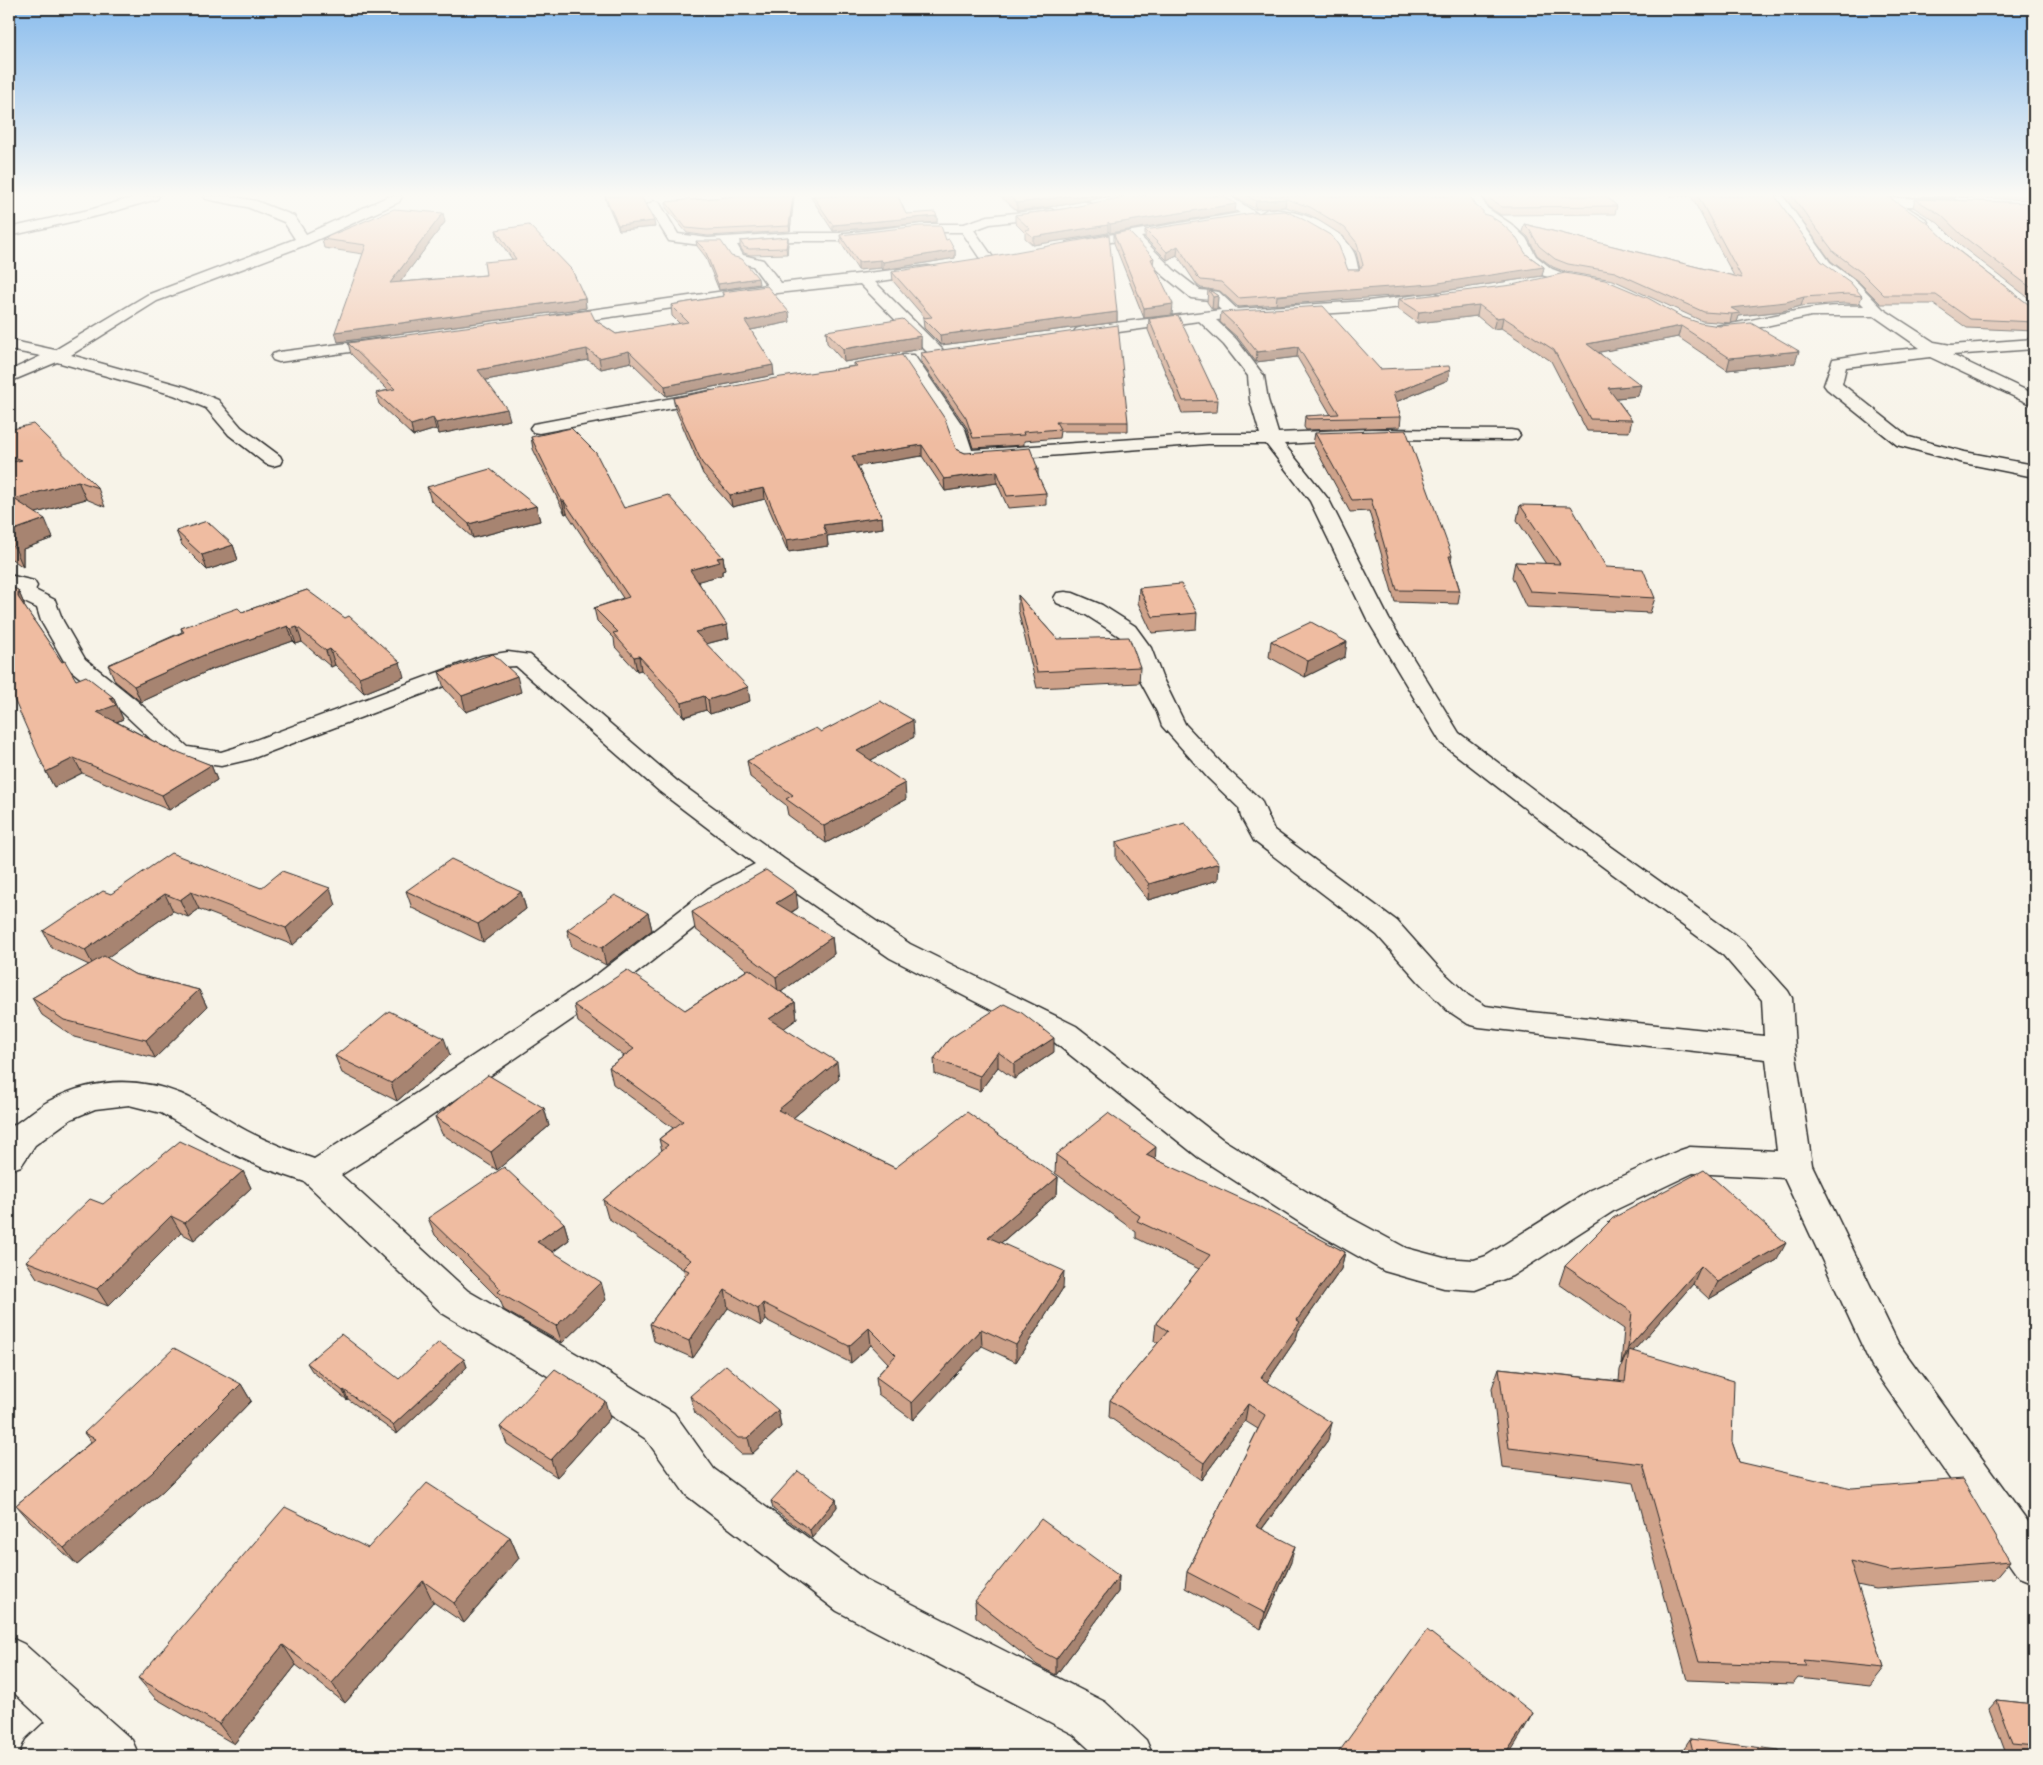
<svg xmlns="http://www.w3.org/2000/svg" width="2043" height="1765" viewBox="0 0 2043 1765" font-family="'Balsamiq Sans',sans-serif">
  <rect width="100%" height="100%" fill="#f7f3e8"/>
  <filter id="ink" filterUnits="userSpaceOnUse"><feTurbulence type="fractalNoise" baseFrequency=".02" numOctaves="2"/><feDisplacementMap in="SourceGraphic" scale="10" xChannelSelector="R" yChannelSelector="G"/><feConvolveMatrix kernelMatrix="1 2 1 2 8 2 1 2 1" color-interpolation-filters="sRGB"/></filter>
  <g filter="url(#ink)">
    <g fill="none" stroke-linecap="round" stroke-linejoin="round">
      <g stroke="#2b2b2b" stroke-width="3">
        <g id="street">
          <path d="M138 196H159L157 199 101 215 9 236V228L93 209Z"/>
          <path d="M204 196H230L256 201 294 216 306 234 389 196H402L399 202 308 244 157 301 71 355 186 387 218 400 241 427 280 456 282 460 280 464 273 466 266 464 229 435 206 408 174 395 57 362 9 382V371L41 356 9 350V340L55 350 147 295 295 239 284 222 247 207 206 199Z"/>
          <path d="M1080 196H1098L1103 198 1146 196 1139 200 1102 206 1082 199Z"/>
          <path d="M1214 196H1230L1259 215C1251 224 1159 234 1141 237L1174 270 1200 290 1219 292 1237 309 1368 301 1435 293 1440 295 1443 298 1440 301 1435 303 1368 311 1216 320 1236 339 1264 376 1268 400 1278 433 1371 429 1511 430 1517 431 1520 435 1517 439 1511 440 1371 439 1284 444 1329 500 1389 619 1459 733 1567 815 1743 941 1788 991 1792 998 1795 1049 1812 1165 1898 1343 2034 1530V1584L2019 1578 1872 1367 1784 1178 1693 1173 1615 1210 1512 1276 1475 1290 1444 1288 1384 1271 1310 1229 1198 1157 1054 1042 890 958 773 877 729 900 619 987 401 1137 341 1175 468 1291 599 1367 674 1413 714 1469 867 1581 1105 1702 1146 1740 1153 1756H1097L1073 1734 837 1611 686 1495 646 1439 573 1391 442 1313 305 1182 261 1167 225 1150 161 1113 129 1105 95 1109 71 1119 35 1145 21 1166 9 1170V1131L11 1127C24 1119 36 1108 49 1101 91 1079 136 1076 181 1094 204 1104 225 1119 247 1131 268 1142 291 1151 314 1159L377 1119 599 973 709 888 755 864 659 791 516 666 494 667 251 759 221 766 172 759 120 710 68 668 41 621 37 608 16 598 13 593 14 589 9 588V575L34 581 37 586 35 590 55 600 63 621 85 659 136 700 188 747 221 752 234 748 482 656 508 652 530 655 677 781 784 859 910 944 1076 1026 1222 1139 1334 1209 1406 1248 1444 1258 1474 1260 1486 1256 1591 1190 1678 1151 1690 1147 1777 1151 1766 1059 1479 1027 1468 1024 1447 1010 1419 982 1377 935 1254 841 1241 817 1239 808 1208 778 1162 726 1157 712 1138 677 1129 649 1119 636 1086 615 1057 603 1054 598 1057 593 1065 592 1073 593 1102 605 1135 626 1151 648 1162 677 1185 724 1226 768 1261 800 1274 830 1397 921 1439 968 1469 996 1486 1006 1521 1011 1764 1036 1762 1000 1723 955 1549 827 1441 743 1367 619 1310 501 1266 444H1208L965 462 958 460 947 429 900 359 902 355H914L965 429 972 450 1208 434H1260L1250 400 1248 376 1224 345 1199 321 1082 337 1076 335 1074 332 1076 329 1082 327 1221 310 1210 300 1191 298 1164 276 1128 239 1072 249 1067 248 1065 245 1067 242 1072 241 1240 213Z"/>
          <path d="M1468 196H1480L1487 208 1511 224 1526 238 1536 256 1552 269 1568 275 1570 278 1568 281 1563 282 1542 275 1525 261 1515 243 1501 230 1476 213Z"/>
          <path d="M1770 196H1783L1830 262 1858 283 1883 309 1934 342 1951 345 2034 339V349L1952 355 2034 394V406L1930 357 1846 367 1842 384 1909 437 1965 452 2034 465V477L1964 463 1897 445 1827 389 1824 385 1833 359 1885 351 1920 348 1874 316H1811L1739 332 1718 335 1712 333 1710 330 1712 327C1724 324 1735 324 1746 321 1789 312 1820 304 1864 306L1848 289 1820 268Z"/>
          <path d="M1894 198 1953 199 1960 203 1953 207 1905 206 1926 219 1928 222 1926 225 1921 226 1890 209 1887 202Z"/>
          <path d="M654 201 659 202 678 234 708 238 793 233H846L920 224H964L988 216 1051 209 1058 213 1051 217 990 224 974 230 995 260 993 263H983L962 232H920L846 241H793L737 245 743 255 763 260 781 283 928 266 933 267 935 270 933 273 875 282 942 349 944 352 942 355H930L860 284 777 293 555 325 549 323 547 320 549 317 555 315 767 285 753 266 733 261 723 245 708 246 669 241 647 205Z"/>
          <path d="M1268 209C1298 210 1338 223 1353 251 1357 258 1357 267 1360 274L1358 277H1348L1339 252 1327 239 1295 221 1263 216 1261 213Z"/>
          <path d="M386 338 392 340 394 343 392 346 279 362 273 360 271 357 273 354 279 352Z"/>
          <path d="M710 391 716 392 719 396 716 400 539 433 533 432 530 428 533 424 539 423Z"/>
          <path d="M9 1637 24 1644 132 1740 139 1756H82L79 1753 75 1756H19L26 1740 45 1722 9 1688Z"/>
        </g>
      </g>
      <use href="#street" fill="#f7f3e8" fill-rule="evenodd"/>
    </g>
    <g fill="#cea28a" stroke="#2b2b2b">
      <path d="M605 196 655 227 619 230 606 201Z"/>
      <path d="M736 196H794L790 231 708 236 687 233 666 208V202Z"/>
      <path d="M810 196H898L906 214 937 216V222L833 231Z"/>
      <path d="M1000 196H1110L1063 205 1017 211Z"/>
      <path d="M1233 196H1470L1476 206 1483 214 1526 254 1544 267 1542 276 1431 293 1238 307 1220 291 1201 288 1197 285 1177 255 1167 260 1145 238V230L1348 270H1359L1360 269 1356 252 1343 236 1310 215 1285 207 1255 209Z"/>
      <path d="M1482 196H1606L1617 206 1615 214 1501 215 1488 207Z"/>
      <path d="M1670 196H1775L1821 261 1862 296 1859 304 1845 303 1801 306 1783 311 1739 316 1737 322 1730 323 1702 321 1613 280 1566 272 1553 267 1537 255 1528 237 1522 232 1524 224 1734 276 1691 196Z"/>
      <path d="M1784 196H1896L1890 198 2032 307H2034V331L1967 328 1933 304H1881L1859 282 1831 261Z"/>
      <path d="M1922 196H2034V200Z"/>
      <path d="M1915 199 2034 203V302L1961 246 1938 223 1913 207Z"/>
      <path d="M1063 209 1235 212 1110 233 1108 231V233L1033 245 1025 238V233L1015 223V215Z"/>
      <path d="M445 222 400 282 486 275 512 259 498 239 496 230 585 298 586 308 338 342 363 254 324 248 322 239Z"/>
      <path d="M1114 234 1154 258 1153 264 1172 315 1144 318 1114 243Z"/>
      <path d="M840 235 946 240 955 250V258L883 270 881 268 858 270 841 243Z"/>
      <path d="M788 237V243L787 254 750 255 744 253 740 247V241Z"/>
      <path d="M696 241 759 284 719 290 705 256 697 246Z"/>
      <path d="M892 272 1117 312V322L941 345 924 328 923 318H925L893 281Z"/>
      <path d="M1208 289 1218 296 1217 309H1212L1207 302Z"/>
      <path d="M722 292 790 322 751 330 774 375 666 396 631 362 601 369 588 360 486 380 510 420 439 434 436 429 413 436 379 404 376 393 388 390 351 354 348 343 595 320 616 334 680 324 672 316 671 305 723 296Z"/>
      <path d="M1399 299 1682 317 1795 363 1727 370 1678 337 1599 352 1638 396 1616 398 1632 420 1629 432 1587 431 1551 361 1501 328 1493 329 1477 316 1417 323 1398 309Z"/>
      <path d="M1221 312 1380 369 1448 380 1396 402 1401 417 1400 427 1306 430 1304 427 1305 416 1331 415 1297 357 1256 362 1238 338 1220 322Z"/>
      <path d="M1149 319 1218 400 1217 412 1182 413 1148 330Z"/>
      <path d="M826 331 921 336V349L844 362 827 343Z"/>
      <path d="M921 353 1128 422V431H1060L1059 438 1024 441V445L973 448 967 428 921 362Z"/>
      <path d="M854 363 956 449 965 453 1038 469V477L1046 493V505L1008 508 997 483 945 491 922 456 857 466 882 517 883 528 827 536 828 546 788 552 765 499 732 507 703 474 675 408 673 398 854 366Z"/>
      <path d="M9 430 98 488 105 507 86 499 36 513 53 538 23 549V567L9 557Z"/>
      <path d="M1315 433 1452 556 1451 560 1460 591 1458 604 1395 602 1369 511 1350 512 1313 444Z"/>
      <path d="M531 437 624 508 723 557 725 570 722 571V575L698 581 729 638 706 644 750 701 710 714 706 710 684 717 641 670 637 671 615 647 614 638 597 621 594 608 623 598 567 513 565 514 533 449Z"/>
      <path d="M427 487 536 506 540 521 473 538 431 501Z"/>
      <path d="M1520 505 1606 567 1655 598 1650 613 1526 607 1512 577 1515 562 1546 564 1517 520Z"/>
      <path d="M176 531 233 545 238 560 207 570 182 545Z"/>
      <path d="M1139 588 1197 613 1196 629 1152 633 1138 603Z"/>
      <path d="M18 590 24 604V606L62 662 76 680 113 697 123 719 117 722 176 753 211 765 217 780 169 810 82 773 54 787 46 772Z"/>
      <path d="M307 590 404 677 364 693 335 665 331 667 302 642 296 644 293 641 210 670 141 702 115 681 108 665 182 632 181 628 242 612Z"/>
      <path d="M1018 595 1057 639 1140 667 1139 683 1037 688 1018 610Z"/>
      <path d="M1271 641 1345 657 1305 677 1269 657Z"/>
      <path d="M439 672 521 692 466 712 444 688Z"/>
      <path d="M821 732 914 737 871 760 906 799 826 843 788 815 786 805 750 777 747 761Z"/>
      <path d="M1116 842 1218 880 1148 900 1116 859Z"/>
      <path d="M261 888 336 905 293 945 199 909 188 917 173 911 106 958 134 974 199 990 207 1007 155 1058 74 1037 42 1015 32 998 89 965 52 948 43 931 111 894Z"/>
      <path d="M406 891 521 892 526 909 483 942 412 908Z"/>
      <path d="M798 908 791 913 832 937 834 954 781 992 795 1002 797 1019 784 1028 839 1079 793 1118 895 1168 1058 1177 1057 1194 1001 1243 1063 1288 1016 1362 982 1346 913 1420 878 1394 876 1377 888 1363 871 1345 851 1363 766 1320 761 1326 728 1308 693 1358 654 1341 650 1324 685 1276 684 1270 608 1218 603 1200 662 1151 659 1139 673 1128 613 1084 609 1067 624 1056 578 1022 574 1005 685 1010 747 970 695 929 692 912Z"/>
      <path d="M648 913 652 930 606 965 572 947 567 930Z"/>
      <path d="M949 1039 1054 1052 1014 1079 998 1067 980 1091 935 1074 934 1059Z"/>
      <path d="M450 1055 397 1101 342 1073 335 1056Z"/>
      <path d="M544 1108 549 1126 497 1170 442 1134 435 1117Z"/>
      <path d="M1056 1155 1155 1159 1345 1252 1341 1269 1298 1331 1296 1339 1267 1382 1328 1440 1262 1529 1291 1562 1261 1629 1185 1588 1187 1572 1258 1429 1245 1421 1201 1480 1109 1417 1110 1400 1158 1343 1154 1341 1156 1323 1199 1269 1136 1238V1232L1055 1173Z"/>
      <path d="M243 1171 251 1188 194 1240 181 1233 108 1306 37 1278 26 1261 103 1204Z"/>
      <path d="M428 1218 564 1223 569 1240 553 1252 606 1300 562 1343 504 1310 500 1300 435 1235Z"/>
      <path d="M1777 1260 1709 1299 1693 1284 1633 1351 1732 1442 1739 1462 2010 1561 1994 1580 1876 1589 1857 1585 1884 1668 1870 1686 1798 1678 1793 1684 1687 1680 1634 1483 1502 1467 1492 1388 1499 1368 1619 1381 1620 1370 1623 1362 1621 1365 1624 1329 1559 1284 1565 1266Z"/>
      <path d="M464 1359 467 1367 397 1434 348 1399 347 1400 312 1371 307 1363 399 1379Z"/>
      <path d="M241 1384 251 1401 164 1490 77 1565 30 1521 16 1505 91 1442 84 1433Z"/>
      <path d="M690 1396 778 1410 781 1427 752 1454H741L695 1413Z"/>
      <path d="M610 1418 557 1477 507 1444 500 1427Z"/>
      <path d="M836 1499 837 1507 812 1538 773 1509 771 1501Z"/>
      <path d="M510 1537 519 1558 464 1623 433 1602 345 1703 296 1665 234 1744 155 1698 138 1678 368 1548Z"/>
      <path d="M1119 1576 1118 1592 1056 1675 1037 1665 976 1617 975 1601Z"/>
      <path d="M1996 1700 2034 1704V1754L2005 1751 1989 1708Z"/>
      <path d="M1690 1739 1781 1756H1681L1680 1754Z"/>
    </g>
    <g fill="#a78471" stroke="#2b2b2b">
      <path d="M793 196H794L790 231 789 226Z"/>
      <path d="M1070 196H1110L1063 205 1017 211V203Z"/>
      <path d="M1286 199 1285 207 1255 209 1256 201Z"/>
      <path d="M1236 204 1235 212 1110 233V224Z"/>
      <path d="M443 213 445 222 392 293 390 283Z"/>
      <path d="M937 216V222L833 231V225Z"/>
      <path d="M654 221 655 227 619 230 618 225Z"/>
      <path d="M1108 225V233L1033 245V237Z"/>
      <path d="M788 237V243L787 254 786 248Z"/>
      <path d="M1178 246 1177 255 1167 260V252Z"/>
      <path d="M955 250V258L883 270V262Z"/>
      <path d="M881 260V268L858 270V262Z"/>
      <path d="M1544 267 1542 276 1431 293 1276 305 1277 296Z"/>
      <path d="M758 278 759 284 719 290 718 284Z"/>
      <path d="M1218 296 1217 309H1212L1213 297Z"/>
      <path d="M1804 297 1801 306 1783 311 1739 316 1737 322 1730 323 1732 314 1731 308Z"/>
      <path d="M585 298 586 308 338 342 335 332Z"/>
      <path d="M1173 304 1172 315 1144 318V308Z"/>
      <path d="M1479 305 1477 316 1417 323 1419 312Z"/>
      <path d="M789 312 790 322 746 331 745 321Z"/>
      <path d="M1117 312V322L941 345 940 335Z"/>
      <path d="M1503 317 1501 328 1493 329 1496 318Z"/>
      <path d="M1681 326 1678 337 1585 355 1587 344Z"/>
      <path d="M921 336V349L844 362 843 349Z"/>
      <path d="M1298 347 1297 357 1256 362 1257 352Z"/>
      <path d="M587 349 588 360 481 381 478 370Z"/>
      <path d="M629 351 631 362 601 369 599 358Z"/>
      <path d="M1799 351 1795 363 1727 370 1730 358Z"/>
      <path d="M773 365 774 375 666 396 665 386Z"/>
      <path d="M1450 370 1448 380 1391 404 1393 393Z"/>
      <path d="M1641 385 1638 396 1606 399 1608 388Z"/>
      <path d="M507 409 510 420 439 434 436 423Z"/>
      <path d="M433 418 436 429 413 436 411 425Z"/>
      <path d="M922 445V456L853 467 852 456Z"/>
      <path d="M997 471V483L945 491 944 479Z"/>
      <path d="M78 481 86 499 22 517 14 499Z"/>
      <path d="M764 488 765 499 732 507 730 495Z"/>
      <path d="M562 501H564L567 513 565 514Z"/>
      <path d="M536 506 540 521 473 538 469 524Z"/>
      <path d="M882 517 883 528 827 536 828 546 788 552 786 540 823 525Z"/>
      <path d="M45 519 53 538 23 549V567L15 548 14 530Z"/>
      <path d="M233 545 238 560 207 570 202 555Z"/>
      <path d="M723 557 725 570 722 571V575L692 583 690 570 717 558Z"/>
      <path d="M18 590 24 604 25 611 18 597Z"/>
      <path d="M727 625 729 638 697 646 695 632Z"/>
      <path d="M288 626 293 641 210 670 141 702 134 686 204 655Z"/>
      <path d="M297 627 302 642 296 644 291 629Z"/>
      <path d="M1347 642 1345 657 1305 677 1308 661Z"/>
      <path d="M330 649 335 665 331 667 326 651Z"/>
      <path d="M639 656 641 670 637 671 634 657Z"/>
      <path d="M400 662 404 677 364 693 359 677Z"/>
      <path d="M517 676 521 692 466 712 462 696Z"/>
      <path d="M748 687 750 701 710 714 708 700Z"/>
      <path d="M704 696 706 710 684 717 682 703Z"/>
      <path d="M113 697 123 719 104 727 97 712 110 698Z"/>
      <path d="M913 720 914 737 858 767 857 751Z"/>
      <path d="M9 756 15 768 9 771Z"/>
      <path d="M74 758 82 773 54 787 46 772Z"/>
      <path d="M211 765 217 780 169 810 162 795Z"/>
      <path d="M905 783 906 799 826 843 824 826Z"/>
      <path d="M1219 863 1218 880 1148 900 1149 884Z"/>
      <path d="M330 888 336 905 293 945 286 928Z"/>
      <path d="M796 891 798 908 778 920 776 903Z"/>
      <path d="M191 892 199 909 188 917 180 900Z"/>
      <path d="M521 892 526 909 483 942 478 924Z"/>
      <path d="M165 894 173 911 94 967 85 950Z"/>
      <path d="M648 913 652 930 606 965 602 948Z"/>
      <path d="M832 937 834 954 778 994 776 977Z"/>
      <path d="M199 990 207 1007 155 1058 146 1040Z"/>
      <path d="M795 1002 797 1019 772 1037 769 1019Z"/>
      <path d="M444 1038 450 1055 397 1101 391 1083Z"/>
      <path d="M1054 1038V1052L1014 1079V1064Z"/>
      <path d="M998 1052V1067L980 1091V1076Z"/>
      <path d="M837 1062 839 1079 781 1128 778 1110Z"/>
      <path d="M544 1108 549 1126 497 1170 491 1152Z"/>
      <path d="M1156 1147 1155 1164 1146 1155Z"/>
      <path d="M243 1171 251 1188 194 1240 185 1223Z"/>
      <path d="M1058 1177 1057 1194 988 1254V1237Z"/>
      <path d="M171 1216 181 1233 108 1306 97 1289Z"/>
      <path d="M564 1223 569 1240 542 1259 537 1242Z"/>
      <path d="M1786 1243 1777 1260 1709 1299 1718 1282Z"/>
      <path d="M1345 1252 1341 1269 1298 1331 1296 1339 1258 1395 1261 1378 1297 1320Z"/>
      <path d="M1701 1266 1693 1284 1628 1357 1629 1350 1623 1362 1621 1365 1628 1348Z"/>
      <path d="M1064 1271 1063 1288 1016 1362V1345Z"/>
      <path d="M601 1282 606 1300 562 1343 556 1326Z"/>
      <path d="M725 1290 728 1308 693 1358 689 1341Z"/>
      <path d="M763 1303 766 1320 761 1326 758 1309Z"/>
      <path d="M869 1328 871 1345 851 1363 849 1346Z"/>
      <path d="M981 1329 982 1346 913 1420 912 1403Z"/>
      <path d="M464 1359 467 1367 397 1434 393 1425Z"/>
      <path d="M241 1384 251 1401 164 1490 77 1565 64 1548Z"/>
      <path d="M344 1390 348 1399 347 1400 343 1391Z"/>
      <path d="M605 1401 610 1418 557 1477 551 1460Z"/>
      <path d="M1248 1404 1245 1421 1201 1480 1204 1463Z"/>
      <path d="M778 1410 781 1427 752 1454 748 1438Z"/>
      <path d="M1332 1423 1328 1440 1252 1542 1256 1526Z"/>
      <path d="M836 1499 837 1507 812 1538 810 1530Z"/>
      <path d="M510 1537 519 1558 464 1623 454 1603Z"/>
      <path d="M1295 1546 1291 1562 1261 1629 1265 1613Z"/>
      <path d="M1119 1576 1118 1592 1056 1675V1659Z"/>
      <path d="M423 1581 433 1602 345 1703 332 1683Z"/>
      <path d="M283 1645 296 1665 234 1744 219 1724Z"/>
      <path d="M1533 1713 1521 1735 1508 1756H1504Z"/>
    </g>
    <g fill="#efbca1" stroke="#2b2b2b">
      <path d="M605 196H641L654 221 618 225Z"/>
      <path d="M739 196H793L789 226 707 230 686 228 666 202 685 200 689 198 691 200Z"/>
      <path d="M813 196H898L906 214 935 212 937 216 833 225Z"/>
      <path d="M1009 196H1070L1017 203Z"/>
      <path d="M1129 196H1224L1236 204 1110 224 1108 222V225L1033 237 1025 230 1030 229 1015 215 1063 209Z"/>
      <path d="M1247 196H1470L1476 206 1483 211V214L1490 216 1501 223 1515 236 1526 254 1544 267 1432 284 1238 298 1221 282 1201 280 1197 276 1178 246 1167 252 1145 230 1253 213 1285 211 1299 217 1332 236 1339 246 1348 270H1359L1363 265 1357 243 1345 228 1310 207 1286 199 1256 201Z"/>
      <path d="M1488 196H1606L1617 206 1502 207 1490 199Z"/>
      <path d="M1698 196H1775L1821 261 1850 282 1862 296 1848 294 1804 297 1786 302 1731 308 1740 313 1732 314 1704 312 1615 272 1568 264 1555 259 1539 246 1529 229 1524 224 1742 278Z"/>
      <path d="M1792 196H1887L1929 224 1952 246 2032 307H2034V322L1970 319 1936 295H1884L1862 273 1834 252Z"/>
      <path d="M1915 199 2034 203V290L1964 237 1941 215Z"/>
      <path d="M394 209 443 213 390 283 486 275 484 262 516 259 496 230 529 225 572 270 585 298 335 332 366 245 322 239Z"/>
      <path d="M920 226H941L946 240 949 239 955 250 883 262 881 260 858 262 840 235Z"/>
      <path d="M1128 231 1154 258 1151 259 1173 304 1144 308 1114 234Z"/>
      <path d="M1109 235 1117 312 940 335 923 318 932 317 892 272 988 257Z"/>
      <path d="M788 237 786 248 749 249 744 247 740 241Z"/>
      <path d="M696 241H721L731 256 742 259 758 278 718 284 705 250Z"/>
      <path d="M1565 273 1605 280 1648 298 1682 317 1700 323 1720 326 1751 323 1799 351 1730 358 1681 326 1587 344 1641 385 1608 388 1632 420 1590 419 1554 350 1503 317 1496 318 1479 305 1419 312 1399 299 1512 285Z"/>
      <path d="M767 286 789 312 745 321 773 365 665 386 629 351 599 358 587 349 478 370 507 409 436 423 433 418 411 425 376 393 395 389 348 343 590 310 595 320 616 334 688 322 671 305 724 296 722 292Z"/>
      <path d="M1208 289 1218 296 1213 297Z"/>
      <path d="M1323 306 1380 369 1449 366 1450 370 1393 393 1401 417 1307 419 1305 416 1339 414 1298 347 1257 352 1238 328 1221 312Z"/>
      <path d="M1178 315 1218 400 1183 401 1149 319Z"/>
      <path d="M903 319 921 336 843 349 826 331Z"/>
      <path d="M1118 325 1128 422H1056L1060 429 1023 432 1024 435 973 438 966 418 921 353Z"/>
      <path d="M902 355 945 419 956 449 965 453 1030 448 1038 469H1035L1046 493 1007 496 997 471 944 479 922 445 852 456 882 517 823 525 827 534 786 540 764 488 730 495 702 463 673 398 781 377 857 366 854 363Z"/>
      <path d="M33 424 98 488 78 481 14 499 45 519 14 530 15 548 9 544V463L22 460 9 455V430Z"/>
      <path d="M571 428 596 453 624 508 668 495 723 557 717 558 720 562 690 570 727 625 695 632 748 687 708 700 704 696 682 703 639 656 634 657 613 633 618 632 594 608 629 597 564 501H562L531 437Z"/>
      <path d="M1406 430 1452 556H1449L1460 591 1397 590 1371 499 1352 500 1315 433Z"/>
      <path d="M490 469 536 506 469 524 427 487Z"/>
      <path d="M1520 505 1571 506 1606 567 1643 569 1655 598 1530 591 1515 562 1560 564Z"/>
      <path d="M207 521 233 545 202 555 176 531Z"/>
      <path d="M1181 584 1197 613 1153 617 1139 588Z"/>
      <path d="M9 586 18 590V597L62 662 65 661 76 680 86 676 113 697 110 698 116 705 97 712 176 753 178 752 211 765 162 795 74 758 46 772 9 688Z"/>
      <path d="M307 590 345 618 349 616 400 662 359 677 330 649 326 651 297 627 291 629 288 626 204 655 134 686 108 665 184 632 181 628 238 608 242 612Z"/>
      <path d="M1018 595 1057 639 1129 637 1140 667 1037 672Z"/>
      <path d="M1311 622 1347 642 1308 661 1271 641Z"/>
      <path d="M493 654 517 676 462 696 439 672Z"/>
      <path d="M880 701 913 720 857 751 905 783 824 826 786 799 793 795 747 761 816 728 821 732Z"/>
      <path d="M1185 823 1219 863 1149 884 1116 842Z"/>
      <path d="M171 853 261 888 282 871 330 888 286 928 191 892 180 900 165 894 85 950 43 931 103 891 111 894Z"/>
      <path d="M451 859 521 892 478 924 406 891Z"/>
      <path d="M766 870 796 891 776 903 832 937 776 977 692 912Z"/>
      <path d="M615 895 648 913 602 948 567 930Z"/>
      <path d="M104 956 134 974 199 990 146 1040 64 1020 32 998Z"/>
      <path d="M749 969 795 1002 769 1019 837 1062 778 1110 895 1168 967 1112 1058 1177 988 1237 1064 1271 1016 1345 981 1329 912 1403 876 1377 896 1355 869 1328 849 1346 763 1303 758 1309 725 1290 689 1341 650 1324 689 1271 683 1268 691 1260 603 1200 668 1145 659 1139 683 1121 609 1067 634 1049 574 1005 627 970 685 1010Z"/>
      <path d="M1004 1004 1022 1013 1054 1038 1014 1064 998 1052 980 1076 934 1059 949 1039Z"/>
      <path d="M389 1011 444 1038 391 1083 335 1056Z"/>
      <path d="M488 1075 544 1108 491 1152 435 1117Z"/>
      <path d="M1108 1113 1156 1147 1146 1155 1262 1208 1345 1252 1297 1320 1300 1322 1261 1378 1332 1423 1256 1526 1295 1546 1265 1613 1187 1572 1265 1415 1248 1404 1204 1463 1110 1400 1168 1331 1156 1323 1210 1255 1137 1221 1140 1216 1056 1155Z"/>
      <path d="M180 1141 243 1171 185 1223 171 1216 97 1289 26 1261 90 1199 103 1204Z"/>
      <path d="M504 1167 564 1223 537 1242 601 1282 556 1326 498 1292 501 1289 428 1218Z"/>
      <path d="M1704 1170 1786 1243 1718 1282 1701 1266 1628 1348 1632 1312 1565 1266 1613 1218Z"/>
      <path d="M341 1334 399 1379 439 1342 464 1359 393 1425 344 1390 343 1391 307 1363Z"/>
      <path d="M174 1348 241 1384 152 1473 64 1548 16 1505 95 1439 84 1433Z"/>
      <path d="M1629 1350 1734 1381 1732 1442 1739 1462 1852 1488 1962 1479 2010 1561 1890 1571 1850 1561 1884 1668 1804 1660 1807 1666 1699 1662 1643 1464 1509 1448 1499 1368 1625 1382Z"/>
      <path d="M726 1365 778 1410 748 1438H738L690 1396Z"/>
      <path d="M555 1369 605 1401 551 1460 500 1427Z"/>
      <path d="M798 1471 836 1499 810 1530 771 1501Z"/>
      <path d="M427 1483 510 1537 454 1603 423 1581 332 1683 283 1645 219 1724 138 1678 285 1507 368 1548Z"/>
      <path d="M1041 1519 1119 1576 1056 1659 1037 1649 975 1601Z"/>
      <path d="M1427 1630 1533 1713 1504 1756H1336Z"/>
      <path d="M1996 1700 2034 1704V1746L2012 1744Z"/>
      <path d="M1690 1739 1779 1750 1781 1756H1694Z"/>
    </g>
  </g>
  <linearGradient id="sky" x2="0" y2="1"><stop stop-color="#89bced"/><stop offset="0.44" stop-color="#fbfaf5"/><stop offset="1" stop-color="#fbfaf5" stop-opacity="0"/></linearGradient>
  <rect width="2043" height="443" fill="url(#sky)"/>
  <rect width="2043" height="1765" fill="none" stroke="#f7f3e8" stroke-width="30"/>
  <rect x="15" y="15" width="2013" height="1735" fill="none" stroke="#2b2b2b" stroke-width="2" filter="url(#ink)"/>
</svg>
